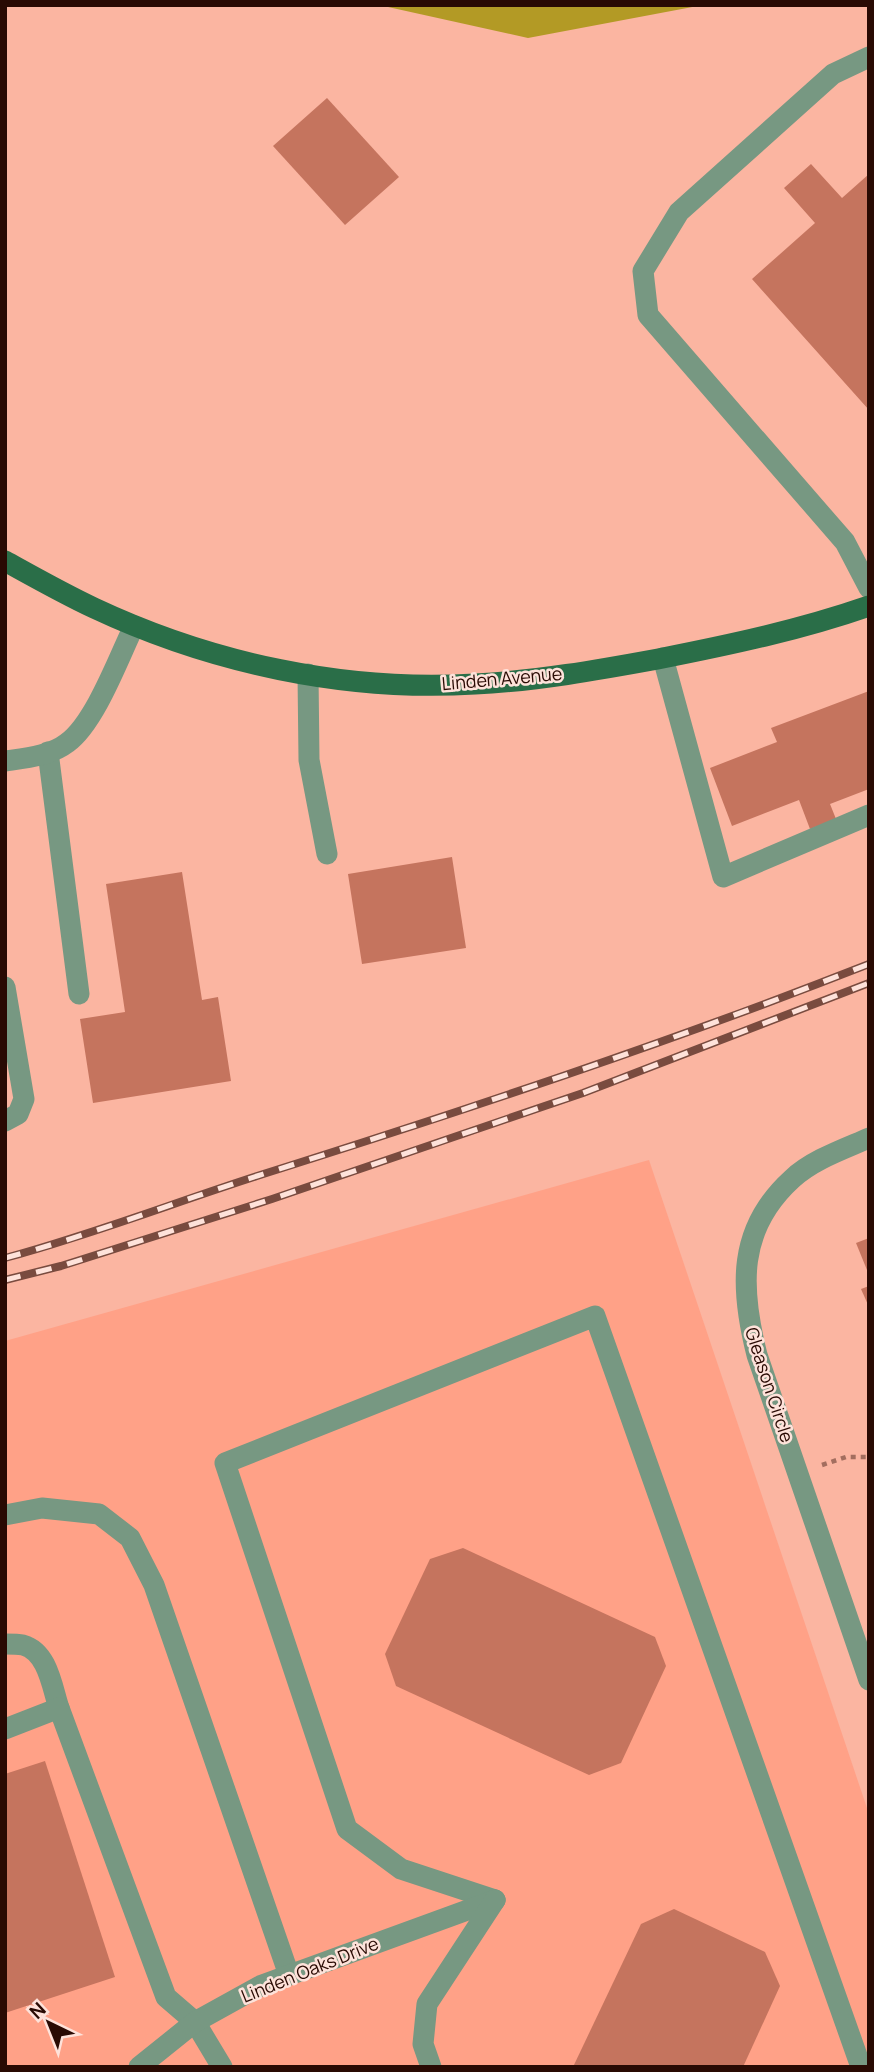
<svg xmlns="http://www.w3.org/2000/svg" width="874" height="2072" viewBox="0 0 874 2072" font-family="Manrope,sans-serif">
  <rect width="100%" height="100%" fill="#fbb5a1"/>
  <path fill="#ffa187" d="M649 1160 869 1814V2067H5V1341Z"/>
  <path fill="#b39a25" d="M379 5H703L528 38Z"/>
  <g fill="#c5745e">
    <path d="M327 98 399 177 345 225 273 146Z"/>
    <path d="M811 164 842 198 869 174V410L752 279 815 223 784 188Z"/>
    <path d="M869 691V789L830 804 836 819 810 829 799 800 732 826 710 768 777 742 771 728Z"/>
    <path d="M452 857 466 948 362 964 348 874Z"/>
    <path d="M182 872 202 1000 218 997 231 1081 93 1103 80 1019 125 1012 106 884Z"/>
    <path d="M869 1238V1275L856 1243Z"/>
    <path d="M869 1286V1307L861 1289Z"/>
    <path d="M463 1548 655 1637 666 1666 621 1763 589 1775 396 1686 385 1654 430 1559Z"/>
    <path d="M45 1761 115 1977 5 2013V1774Z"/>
    <path d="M674 1909 765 1952 780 1986 743 2067H573L641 1924Z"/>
  </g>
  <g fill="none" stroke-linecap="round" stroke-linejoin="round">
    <path stroke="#a36e5f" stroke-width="4.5" stroke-dasharray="5 5" stroke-linecap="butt" d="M822 1465 846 1457H869"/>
    <g stroke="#779882" stroke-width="21">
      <path d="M869 57 833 74 679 212 643 271 648 315 845 542 869 588"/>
      <path d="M663 658 723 877 869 815"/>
      <path d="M308 674 309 760 327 854"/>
      <path d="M48 752 79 994"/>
      <path d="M5 761C26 758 50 756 67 743 95 723 119 657 134 626"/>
      <path d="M5 987 24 1099 18 1114 5 1121"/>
      <path d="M869 1138C844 1149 812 1160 792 1179 737 1229 740 1288 757 1355L869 1680"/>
      <path d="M5 1515 42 1508 99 1514 130 1538 154 1585 289 1975"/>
      <path d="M5 1644C10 1644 18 1644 23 1645 48 1652 52 1687 59 1708"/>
      <path d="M5 1729 59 1708 166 1997 195 2022 222 2067"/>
      <path d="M495 1900 401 1869 347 1829 225 1463 595 1316 861 2067"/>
      <path d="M139 2067 195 2022 262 1985 495 1900"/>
      <path d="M431 2067 423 2044 427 2004 495 1900"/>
    </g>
    <path stroke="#2a6e48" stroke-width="21" d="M5 561C34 577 64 594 94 608 211 663 345 692 475 684 536 681 598 670 658 659 729 645 800 630 869 606"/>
    <g stroke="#794b3f" stroke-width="8">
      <g id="rail">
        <path d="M5 1258C91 1235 173 1203 257 1176 463 1111 668 1043 869 964"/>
        <path d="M5 1280 61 1266 272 1199 583 1093 869 983"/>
      </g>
    </g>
    <use href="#rail" stroke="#fee2da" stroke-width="5" stroke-dasharray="16" stroke-linecap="butt"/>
  </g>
  <g text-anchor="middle" stroke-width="5" stroke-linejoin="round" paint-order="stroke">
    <g font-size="18" fill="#290a03" stroke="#fee2da">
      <text transform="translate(502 679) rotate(-5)" y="6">Linden Avenue</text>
      <text transform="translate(769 1385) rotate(72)" y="6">Gleason Circle</text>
      <text transform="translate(310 1970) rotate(-22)" y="6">Linden Oaks Drive</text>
    </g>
  </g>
  <rect width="874" height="2072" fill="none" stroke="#290a03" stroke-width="14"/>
  <g transform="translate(49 2023) rotate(317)" stroke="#fee2da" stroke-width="5" paint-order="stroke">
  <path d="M0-5L12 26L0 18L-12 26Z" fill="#290a03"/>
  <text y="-10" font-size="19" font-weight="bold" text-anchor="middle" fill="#290a03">N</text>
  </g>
</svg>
